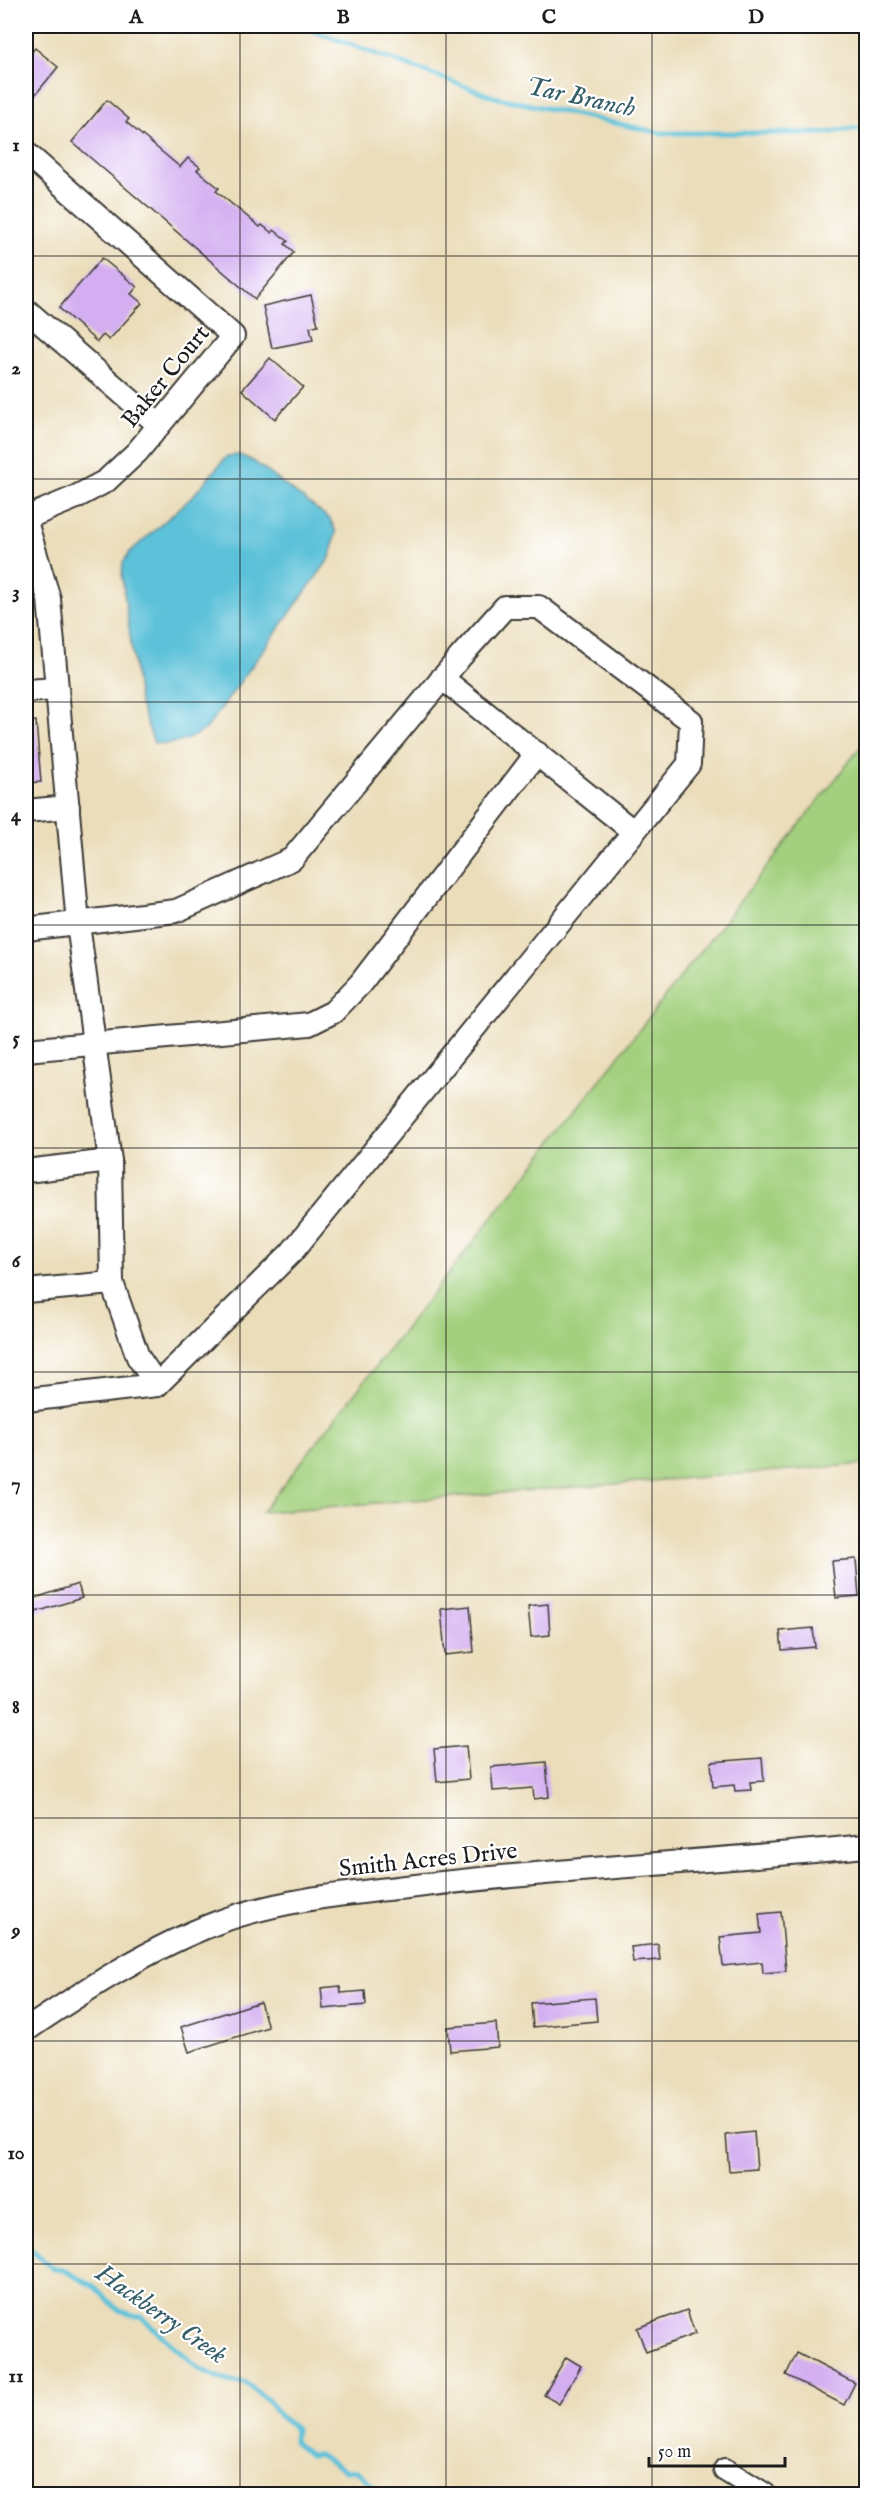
<svg xmlns="http://www.w3.org/2000/svg" width="892" height="2520" viewBox="0 0 892 2520" font-family="'IM FELL English',serif">
  <rect width="100%" height="100%" fill="#fff"/>
  <filter id="ink" filterUnits="userSpaceOnUse"><feTurbulence type="fractalNoise" baseFrequency=".0167" numOctaves="2"/><feDisplacementMap in="SourceGraphic" scale="12" xChannelSelector="R" yChannelSelector="G"/><feConvolveMatrix kernelMatrix="1 2 1 2 8 2 1 2 1" color-interpolation-filters="sRGB"/></filter>
  <filter id="wash" filterUnits="userSpaceOnUse"><feTurbulence type="fractalNoise" baseFrequency=".008" numOctaves="4" result="noise"/><feDisplacementMap in="SourceGraphic" scale="24" xChannelSelector="R" yChannelSelector="G"/><feGaussianBlur stdDeviation="1.35" result="paint"/><feColorMatrix in="noise" values="0 0 0 0 0 0 0 0 0 0 0 0 0 0 0 0 0 1.4 0 .05"/><feComposite in="paint" operator="in"/></filter>
  <g filter="url(#wash)">
    <rect width="100%" height="100%" fill="#ebddba"/>
    <path fill="#a3d07e" stroke="#60764d" stroke-width="1.5" d="M866 740V1464L262 1512Z"/>
    <path fill="#5cc1d9" stroke="#3c6e7a" stroke-width="1.5" d="M240 455 253 461 330 519 336 532 330 558 207 728C191 740 174 746 154 743L139 702 122 577 123 562 130 552 192 497 227 456Z"/>
    <g fill="none" stroke-linecap="round" stroke-linejoin="round">
      <g stroke="#5cc1d9" stroke-width="5">
        <path d="M300 26 494 97 661 133H824L866 127"/>
        <path d="M26 2244 53 2269 64 2270 96 2288 119 2311 141 2317 199 2369 227 2381 244 2382 268 2400 277 2414 295 2429 294 2442 309 2455 317 2454 345 2470 357 2471 382 2494"/>
      </g>
    </g>
    <g id="blocks">
      <g fill="#d3aef1">
        <path d="M35 48 58 67 26 106V59Z"/>
        <path d="M107 100 129 119 126 122 180 167 188 158 200 167 197 170 219 188 216 191 260 227 262 225 272 233 274 230 288 241 285 244 294 252 255 299 72 142Z"/>
        <path d="M102 258 137 287 131 294 142 303 109 340 103 335 97 342 59 308Z"/>
        <path d="M311 295 318 325 310 327 313 340 272 348 263 306Z"/>
        <path d="M270 358 303 387 275 419 242 390Z"/>
        <path d="M36 721 41 782 26 783V722Z"/>
        <path d="M856 1559 859 1596 836 1598 832 1561Z"/>
        <path d="M78 1584 82 1598 26 1615V1601Z"/>
        <path d="M548 1604 550 1635 531 1637 528 1606Z"/>
        <path d="M470 1606 474 1652 445 1655 441 1609Z"/>
        <path d="M813 1628 815 1647 782 1650 780 1631Z"/>
        <path d="M466 1746 469 1779 437 1782 434 1749Z"/>
        <path d="M762 1758 764 1781 750 1782 751 1790 735 1791 734 1785 713 1787 711 1762Z"/>
        <path d="M546 1762 549 1797 534 1799 533 1788 493 1791 491 1767Z"/>
        <path d="M781 1912 786 1971 763 1973 762 1962 723 1966 720 1937 761 1933 759 1914Z"/>
        <path d="M658 1944 660 1960 633 1962 631 1947Z"/>
        <path d="M340 1986 341 1993 365 1991 366 2005 323 2009 321 1988Z"/>
        <path d="M595 1998 597 2021 533 2027 531 2003Z"/>
        <path d="M260 2002 268 2027 189 2052 181 2027Z"/>
        <path d="M496 2023 498 2047 450 2051 448 2027Z"/>
        <path d="M754 2132 757 2169 729 2171 726 2135Z"/>
        <path d="M687 2310 695 2334 646 2352 637 2328Z"/>
        <path d="M797 2353 855 2383 844 2405 786 2375Z"/>
        <path d="M566 2357 581 2366 559 2404 544 2395Z"/>
      </g>
    </g>
  </g>
  <g filter="url(#ink)">
    <use href="#blocks" fill-opacity="0" stroke="#3b3934" stroke-width="1.5"/>
    <g fill="none" stroke-linecap="round" stroke-linejoin="round">
      <g stroke="#3b3934" stroke-width="26">
        <g id="minor">
          <path d="M26 153 233 336 137 452 106 481 74 498 26 518"/>
          <path d="M26 310 159 425"/>
          <path d="M26 522 49 599 78 924 110 1161 112 1283 138 1357 157 1385"/>
          <path d="M442 678 634 832"/>
          <path d="M26 691 57 689"/>
          <path d="M26 811 68 807"/>
          <path d="M26 929 176 911 292 859 461 656 505 607H539L691 721 689 764 291 1253 157 1385 26 1400"/>
          <path d="M26 1050 309 1024 333 1012 360 984 537 753"/>
          <path d="M26 1171 110 1161"/>
          <path d="M26 1291 112 1283"/>
          <path d="M26 2030C87 1989 149 1948 219 1922 284 1898 356 1893 424 1885 571 1868 719 1861 866 1846"/>
          <path d="M725 2470 764 2494"/>
        </g>
      </g>
      <use href="#minor" stroke="#fff" stroke-width="22"/>
    </g>
  </g>
  <path fill="none" stroke="#1c1c1c" stroke-width="1.5" stroke-opacity="0.55" d="M240 26V2494M446 26V2494M652 26V2494M26 256H866M26 479H866M26 702H866M26 925H866M26 1148H866M26 1372H866M26 1595H866M26 1818H866M26 2041H866M26 2264H866"/>
  <g text-anchor="middle" stroke-width="4.5" stroke-linejoin="round" paint-order="stroke">
    <g font-size="24" fill="#1c1c1c" stroke="#fff">
      <text transform="translate(165 376) rotate(-51)" y="8">Baker Court</text>
      <text transform="translate(428 1859) rotate(-6)" y="8">Smith Acres Drive</text>
    </g>
    <g font-size="26" font-style="italic" fill="#365e68" stroke="#fff">
      <text transform="translate(581 96) rotate(12)" y="9">Tar Branch</text>
      <text transform="translate(162 2313) rotate(35)" y="9">Hackberry Creek</text>
    </g>
  </g>
  <rect width="892" height="2520" fill="none" stroke="#fff" stroke-width="66"/>
  <path d="M649 2457v9h136v-9" fill="none" stroke="#1c1c1c" stroke-width="3"/>
  <text x="658" y="2457" font-size="18" fill="#1c1c1c" stroke="#ffffff" stroke-width="4.5" paint-order="stroke">50 m</text>
  <rect x="33" y="33" width="826" height="2454" fill="none" stroke="#1c1c1c" stroke-width="2"/>
  <g font-size="20" text-anchor="middle" font-weight="bold" fill="#1c1c1c">
    <text x="136" y="23">A</text>
    <text x="343" y="23">B</text>
    <text x="549" y="23">C</text>
    <text x="756" y="23">D</text>
    <text x="16" y="151">1</text>
    <text x="16" y="374">2</text>
    <text x="16" y="598">3</text>
    <text x="16" y="821">4</text>
    <text x="16" y="1044">5</text>
    <text x="16" y="1267">6</text>
    <text x="16" y="1490">7</text>
    <text x="16" y="1713">8</text>
    <text x="16" y="1936">9</text>
    <text x="16" y="2159">10</text>
    <text x="16" y="2382">11</text>
  </g>
</svg>
